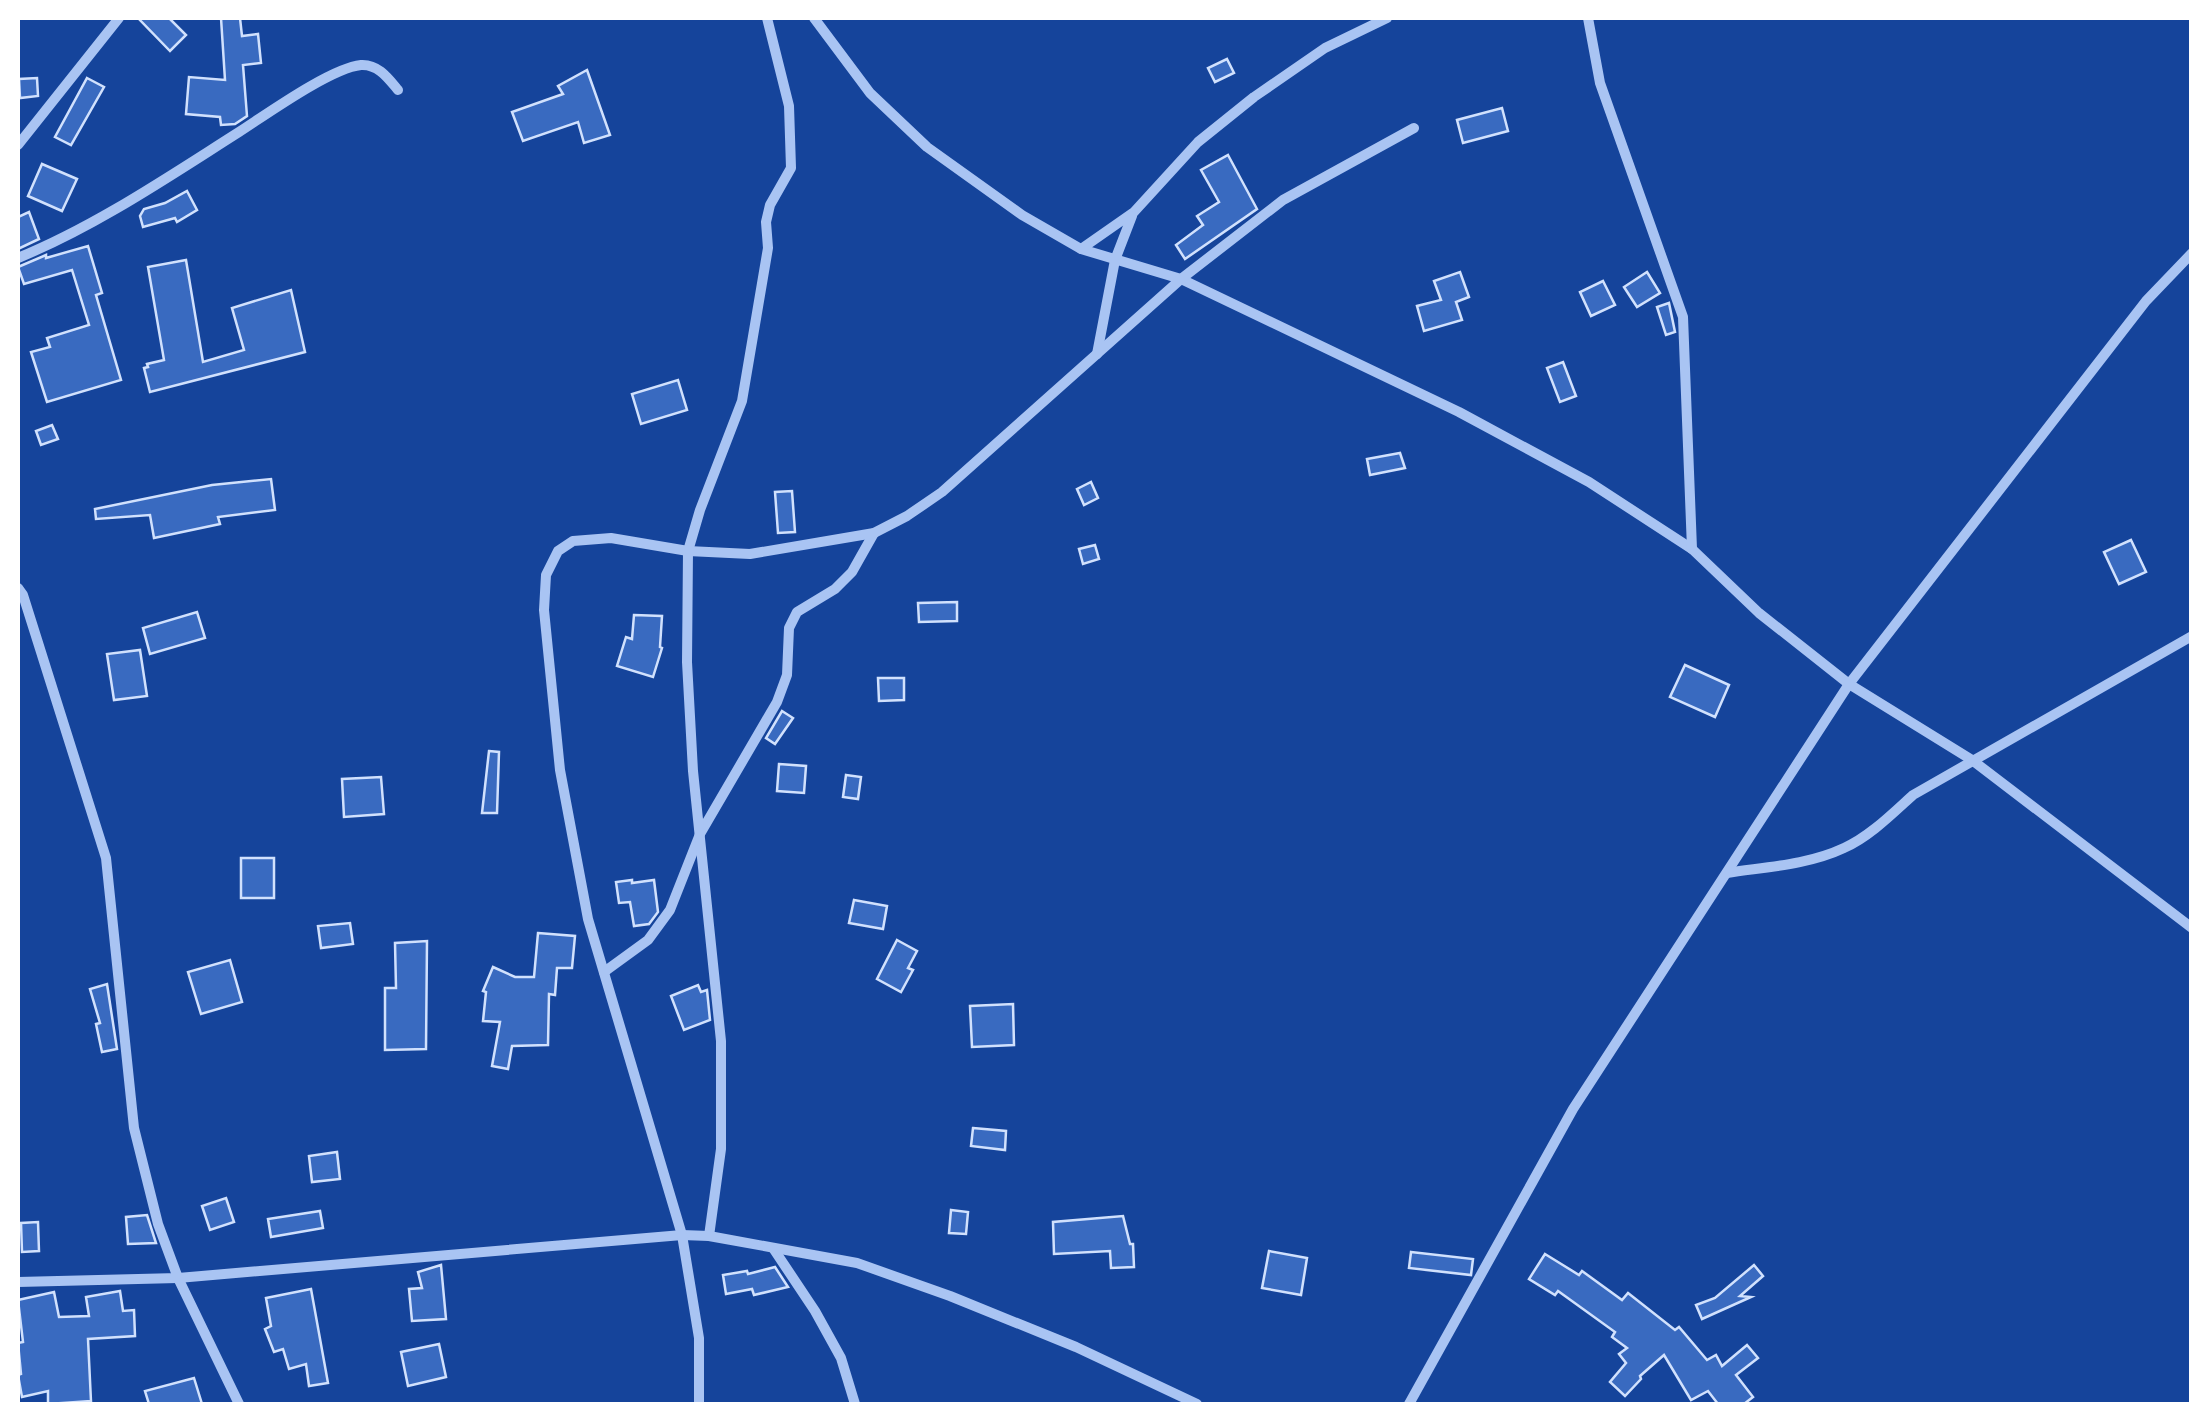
<svg xmlns="http://www.w3.org/2000/svg" width="2209" height="1422" viewBox="0 0 2209 1422" font-family="Helvetica,sans-serif">
  <rect width="100%" height="100%" fill="#15449b"/>
  <g fill="#396ac0" stroke="#d1e1fd" stroke-width="2.5">
    <path d="M138 18H169L186 35 170 51Z"/>
    <path d="M221 18H240L242 36 258 34 261 63 243 65 247 116 235 124 221 125 220 117 186 114 189 77 225 80Z"/>
    <path d="M1227 59 1234 73 1215 82 1208 68Z"/>
    <path d="M587 70 610 135 584 143 578 122 523 141 512 112 563 94 558 86Z"/>
    <path d="M37 78 38 96 20 98 19 79Z"/>
    <path d="M87 78 104 87 71 145 55 137Z"/>
    <path d="M1502 108 1508 131 1463 143 1457 120Z"/>
    <path d="M1228 155 1257 209 1185 259 1176 245 1203 225 1197 216 1219 202 1201 170Z"/>
    <path d="M42 164 77 179 62 211 28 196Z"/>
    <path d="M187 191 197 210 177 222 175 218 143 227 140 216 144 209 165 203Z"/>
    <path d="M29 212 39 239 18 249V217Z"/>
    <path d="M88 246 102 293 96 295 121 380 47 402 31 352 50 347 47 338 89 325 72 270 24 284 18 267 46 255V258Z"/>
    <path d="M186 260 203 362 244 350 232 308 291 290 305 352 150 392 144 368 148 367 147 364 164 360 148 267Z"/>
    <path d="M1460 272 1469 297 1456 302 1462 320 1424 331 1417 306 1441 300 1434 281Z"/>
    <path d="M1647 272 1660 293 1637 307 1624 287Z"/>
    <path d="M1603 281 1615 305 1591 316 1580 292Z"/>
    <path d="M1669 303 1675 332 1666 335 1657 307Z"/>
    <path d="M1563 362 1576 396 1560 402 1547 368Z"/>
    <path d="M678 380 687 410 641 424 632 394Z"/>
    <path d="M52 425 58 439 41 445 36 431Z"/>
    <path d="M1400 453 1405 468 1370 475 1367 459Z"/>
    <path d="M271 479 275 510 218 517 220 524 154 538 150 515 96 519 95 509 212 485Z"/>
    <path d="M1091 482 1098 498 1084 505 1077 489Z"/>
    <path d="M792 491 795 532 778 533 775 492Z"/>
    <path d="M2131 540 2146 572 2119 584 2104 552Z"/>
    <path d="M1095 545 1099 559 1083 564 1079 549Z"/>
    <path d="M957 602V621L919 622 918 603Z"/>
    <path d="M197 612 205 638 150 654 143 628Z"/>
    <path d="M634 615 662 616 660 647 662 648 653 677 617 666 626 637 632 639Z"/>
    <path d="M140 650 147 696 114 700 107 654Z"/>
    <path d="M1685 665 1729 685 1715 717 1670 697Z"/>
    <path d="M878 678H904V700L879 701Z"/>
    <path d="M782 711 793 718 775 744 766 738Z"/>
    <path d="M489 751 499 752 497 813H482Z"/>
    <path d="M779 764 806 766 804 793 777 791Z"/>
    <path d="M846 775 861 777 858 799 843 797Z"/>
    <path d="M381 777 384 814 344 817 342 779Z"/>
    <rect x="241" y="858" width="33" height="40"/>
    <path d="M632 880V883L654 880 658 912 649 924 634 926 630 902 619 903 616 882Z"/>
    <path d="M854 900 887 906 883 929 849 923Z"/>
    <path d="M350 923 353 944 321 948 318 926Z"/>
    <path d="M538 933 575 936 572 968H557L555 995 549 994 548 1045 512 1046 508 1069 492 1066 500 1022 483 1021 486 992 483 991 493 967 515 977H534Z"/>
    <path d="M897 940 917 951 908 968 913 970 901 992 877 979Z"/>
    <path d="M427 941 426 1049 385 1050V988H396L395 943Z"/>
    <path d="M230 960 242 1002 201 1014 188 972Z"/>
    <path d="M107 984 117 1049 102 1052 96 1024 100 1023 90 989Z"/>
    <path d="M698 985 701 992 707 990 710 1020 684 1030 671 996Z"/>
    <path d="M1013 1004 1014 1045 972 1047 970 1006Z"/>
    <path d="M973 1128 1006 1131 1005 1150 971 1146Z"/>
    <path d="M337 1152 340 1179 312 1182 309 1156Z"/>
    <path d="M226 1198 234 1222 210 1230 202 1206Z"/>
    <path d="M951 1210 968 1212 966 1234 949 1233Z"/>
    <path d="M320 1211 323 1228 271 1237 268 1219Z"/>
    <path d="M147 1215 156 1243 128 1244 126 1217Z"/>
    <path d="M1123 1216 1130 1244H1133L1134 1267 1111 1268 1110 1251 1054 1254 1053 1222Z"/>
    <path d="M38 1222 39 1251 22 1252 21 1223Z"/>
    <path d="M1269 1251 1307 1258 1301 1295 1262 1288Z"/>
    <path d="M1411 1252 1473 1259 1471 1275 1409 1268Z"/>
    <path d="M1545 1254 1579 1275 1582 1271 1622 1300 1628 1293 1675 1330 1679 1327 1707 1360 1716 1355 1722 1366 1747 1345 1758 1358 1736 1375 1753 1397 1744 1404H1718L1708 1391 1691 1400 1664 1355 1640 1376 1641 1379 1625 1396 1610 1382 1626 1363 1619 1354 1627 1348 1612 1337 1615 1332 1558 1291 1555 1295 1529 1279Z"/>
    <path d="M441 1265 446 1319 412 1321 409 1289 422 1288 418 1272Z"/>
    <path d="M1754 1265 1763 1276 1740 1296 1751 1297 1702 1319 1696 1305 1715 1298Z"/>
    <path d="M775 1267 788 1287 754 1295 752 1289 726 1294 723 1275 747 1271 748 1274Z"/>
    <path d="M311 1289 328 1383 309 1386 306 1364 289 1369 283 1349 274 1352 265 1329 271 1326 266 1298Z"/>
    <path d="M120 1291 123 1311 134 1310 135 1336 88 1339 91 1401 48 1404V1391L22 1397 18 1375 21 1374 18 1343 23 1342 18 1300 54 1292 59 1317 89 1316 86 1297Z"/>
    <path d="M439 1344 446 1377 408 1386 401 1352Z"/>
    <path d="M194 1378 202 1404H149L145 1391Z"/>
  </g>
  <g fill="none" stroke-linecap="round" stroke-linejoin="round">
    <g stroke="#a9c4f3" stroke-width="10">
      <path d="M814 18 870 93 927 147 1022 215 1081 249 1181 279 1459 412 1589 482 1692 549 1759 613 1849 684 1972 760 2192 928"/>
      <path d="M1588 18 1600 83 1683 317 1692 549"/>
      <path d="M18 145 119 18"/>
      <path d="M1081 249 1134 212 1198 142 1254 97 1325 48 1387 18"/>
      <path d="M18 258C96 226 168 177 239 132 267 114 331 68 361 65 378 64 388 78 398 90"/>
      <path d="M1097 354 1115 260 1132 216"/>
      <path d="M18 588 23 595 106 858 134 1128 158 1224 178 1278 239 1404"/>
      <path d="M1727 873C1765 867 1808 865 1844 848 1869 837 1892 814 1913 795L2192 636"/>
      <path d="M604 972 648 940 670 910 700 834 777 702 787 675 789 628 797 612 835 589 852 572 874 533"/>
      <path d="M709 1236 721 1149V1041L693 771 687 662 688 551 700 510 742 401 768 248 766 222 770 205 791 168 789 106 767 18"/>
      <path d="M773 1248 815 1311 841 1358 855 1404"/>
      <path d="M18 1282 178 1278 682 1235 709 1236 857 1263 950 1296 1076 1347 1197 1404"/>
      <path d="M699 1404V1338L682 1235 588 919 560 770 544 610 546 575 558 551 573 541 611 538 688 551 750 554 874 533 907 516 942 492 1181 279 1283 200 1414 128"/>
      <path d="M1409 1404 1573 1109 1849 684 2146 301 2192 253"/>
    </g>
  </g>
  <rect width="2209" height="1422" fill="none" stroke="#ffffff" stroke-width="40"/>
</svg>
